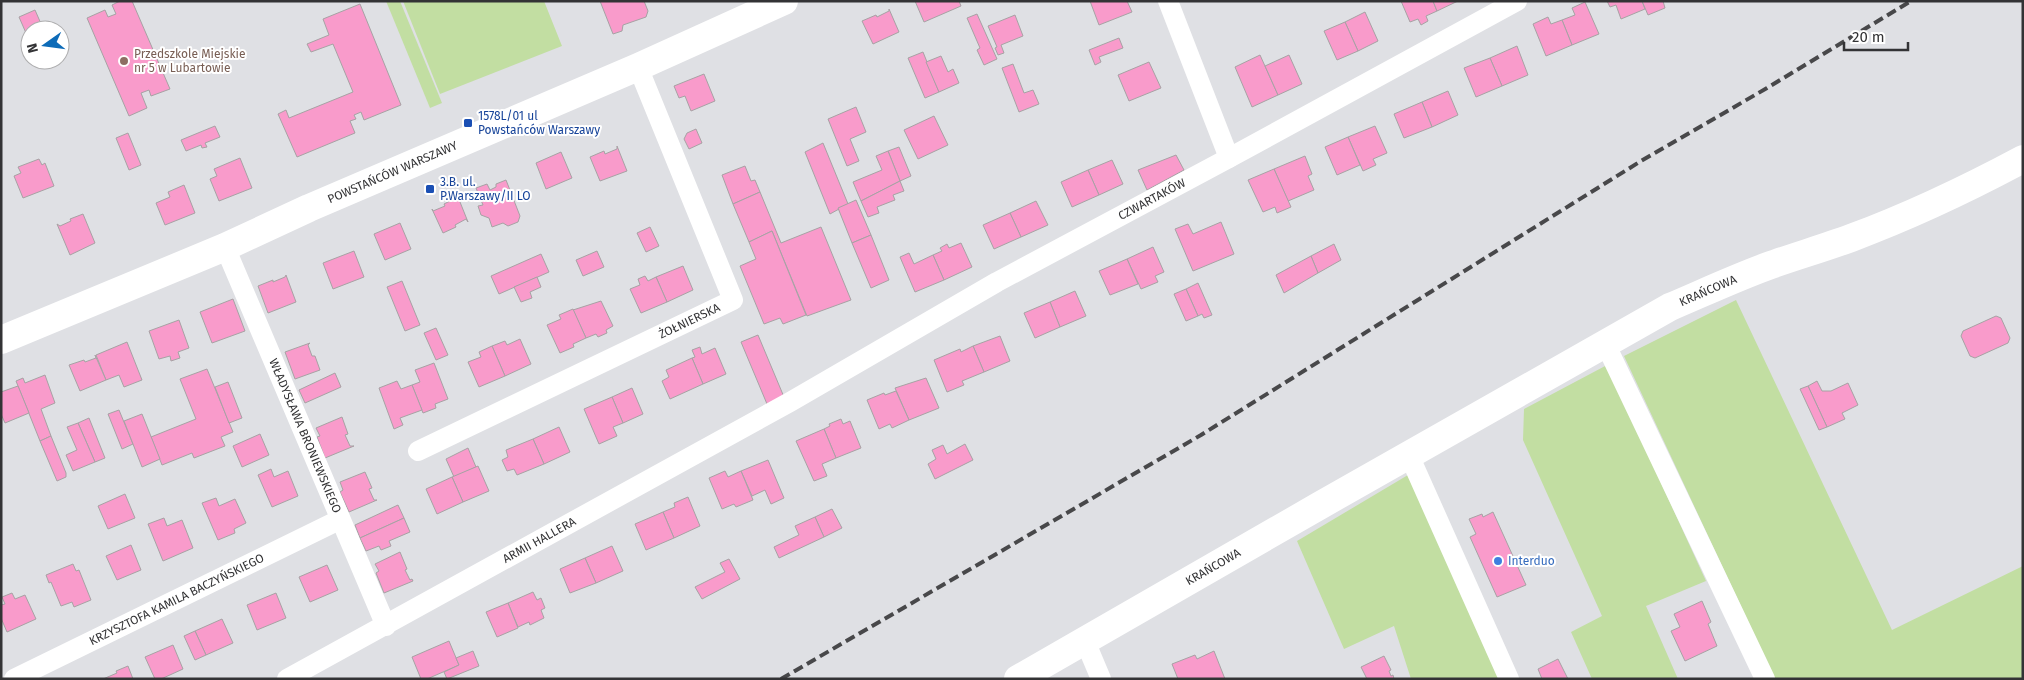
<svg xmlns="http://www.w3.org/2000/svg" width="2024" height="680" viewBox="0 0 2024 680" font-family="'Fira Sans',sans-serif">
  <rect width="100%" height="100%" fill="#dfe0e4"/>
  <g fill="#c2dea2">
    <path d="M386 1H400L442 103 430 108Z"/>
    <path d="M403 1H544L562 46 440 94Z"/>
    <path d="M1736 300 1892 630 2023 566V679H1775L1624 356Z"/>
    <path d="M1607 365 1706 581 1646 606 1678 679H1592L1571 632 1602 616 1523 440 1524 409Z"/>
    <path d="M1408 475 1500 679H1411L1394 626 1344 649 1297 541Z"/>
  </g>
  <g fill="#f99bcb" stroke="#a7a2a4">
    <path d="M120 1H132L170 89 151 96 149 90 141 93 147 108 129 116 87 18 105 10 108 17 116 14 112 5Z"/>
    <path d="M600 1H644L648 11 646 17 623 25 622 31 613 34Z"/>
    <path d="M915 1H959L961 6 924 22Z"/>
    <path d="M1090 1H1127L1132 12 1099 25Z"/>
    <path d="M1401 1H1433L1437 11 1426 16 1428 21 1421 25 1418 19 1410 22Z"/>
    <path d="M1433 1H1458L1437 11Z"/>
    <path d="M1607 1H1642L1645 9 1621 19 1616 5 1610 7Z"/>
    <path d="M1642 1H1663L1665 8 1648 15Z"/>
    <path d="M1585 2 1599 34 1572 45 1562 20 1575 15 1572 8Z"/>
    <path d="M360 4 401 105 364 120 361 112 354 115 356 119 350 121 355 133 297 157 278 114 286 110 289 118 353 92 333 44 311 52 307 44 329 35 323 19Z"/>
    <path d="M889 9 899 32 873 44 862 21 876 15 877 17 889 11Z"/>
    <path d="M35 10 42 26 26 33 19 17Z"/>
    <path d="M1365 12 1378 41 1358 51 1345 22Z"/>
    <path d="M977 14 997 59 984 65 977 50 980 48 967 18Z"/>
    <path d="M1015 15 1023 36 1001 45 1004 53 998 55 995 48 997 47 988 26Z"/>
    <path d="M1548 17 1551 24 1562 20 1572 45 1546 56 1533 24Z"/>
    <path d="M1345 22 1358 51 1337 60 1324 31Z"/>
    <path d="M1119 38 1123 48 1099 57 1101 62 1095 65 1089 50Z"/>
    <path d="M1517 46 1528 75 1502 86 1490 58Z"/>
    <path d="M923 52 939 92 925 98 908 58Z"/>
    <path d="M1260 55 1278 95 1252 107 1235 67Z"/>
    <path d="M1289 55 1302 84 1278 95 1265 66Z"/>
    <path d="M941 56 948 72 953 69 959 83 939 92 926 62Z"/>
    <path d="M1490 58 1502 86 1476 97 1464 68Z"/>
    <path d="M1149 62 1161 88 1129 101 1118 75Z"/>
    <path d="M1013 64 1024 93 1033 90 1039 104 1019 112 1002 68Z"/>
    <path d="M704 74 715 101 691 111 685 96 679 98 674 86Z"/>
    <path d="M1448 91 1458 115 1432 127 1422 102Z"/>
    <path d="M1422 102 1432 127 1404 138 1394 114Z"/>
    <path d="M856 107 866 132 850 139 859 161 847 166 828 119Z"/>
    <path d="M934 116 948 145 918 159 904 130Z"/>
    <path d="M215 126 220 137 205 143 207 147 202 148 201 145 186 151 181 140Z"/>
    <path d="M1375 126 1387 153 1373 159 1376 165 1363 171 1348 137Z"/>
    <path d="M696 129 702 143 689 149 684 139 687 133Z"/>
    <path d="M128 133 141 165 129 170 116 138Z"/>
    <path d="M1348 137 1360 165 1337 175 1325 147Z"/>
    <path d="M823 143 848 204 830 214 805 152Z"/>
    <path d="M617 146 627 171 600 181 590 157 604 151 605 154 617 149Z"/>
    <path d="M899 147 911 176 900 181 888 151Z"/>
    <path d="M888 151 900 181 861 201 853 182 882 170 876 156Z"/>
    <path d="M561 152 572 178 546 189 536 163Z"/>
    <path d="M1176 155 1184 170 1147 190 1138 170Z"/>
    <path d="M1305 156 1312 174 1308 176 1314 190 1288 201 1274 169Z"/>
    <path d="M240 158 252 188 219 201 210 179 217 176 214 169Z"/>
    <path d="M39 159 42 165 45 163 54 186 23 198 14 176 21 173 18 167Z"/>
    <path d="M1112 160 1123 184 1099 195 1088 170Z"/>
    <path d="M745 166 751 181 755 180 760 192 733 204 722 175Z"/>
    <path d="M1274 169 1291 207 1277 213 1275 207 1263 212 1248 180Z"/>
    <path d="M1088 170 1099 195 1072 207 1061 182Z"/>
    <path d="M506 180 520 216 518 222 508 226 503 223 492 227 489 218 481 215 478 206 483 205 476 188 487 184 490 190 496 187V184Z"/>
    <path d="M900 181 904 191 893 195 895 200 877 207 879 213 868 217 861 201Z"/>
    <path d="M184 185 195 213 165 225 156 203 170 197 168 192Z"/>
    <path d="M760 192 781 243 821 227 851 300 807 316 772 231 749 242 733 204Z"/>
    <path d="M458 197 468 222 466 219 455 225 456 227 443 233 432 209 433 211 445 206 444 204Z"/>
    <path d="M856 200 871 235 852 243 838 208Z"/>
    <path d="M1036 201 1048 225 1021 237 1010 213Z"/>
    <path d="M1010 213 1021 237 994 249 983 225Z"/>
    <path d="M83 214 95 243 70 255 57 224 60 226 71 221 70 219Z"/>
    <path d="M1221 222 1234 254 1193 271 1175 229 1188 224 1193 234Z"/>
    <path d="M400 223 411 249 385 260 374 234Z"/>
    <path d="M650 227 659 246 646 252 637 233Z"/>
    <path d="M772 231 806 315 783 324 780 318 764 324 740 266 756 259 749 242Z"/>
    <path d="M871 235 889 280 871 288 852 243Z"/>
    <path d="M961 243 972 267 944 280 933 255 942 251 940 248 947 244 949 248Z"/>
    <path d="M1334 244 1341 260 1318 273 1311 256Z"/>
    <path d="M1153 247 1164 272 1155 276 1158 282 1141 289 1127 259Z"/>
    <path d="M354 251 364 277 333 289 323 263Z"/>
    <path d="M597 251 604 267 583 276 576 260Z"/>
    <path d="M909 253 914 264 933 255 944 280 915 292 900 257Z"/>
    <path d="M541 254 549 272 499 294 491 276Z"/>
    <path d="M1311 256 1318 273 1284 293 1276 275Z"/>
    <path d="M1127 259 1138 284 1110 295 1099 271Z"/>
    <path d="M683 266 693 290 667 302 656 277Z"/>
    <path d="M286 275 296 302 268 313 258 286 273 280V282L285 277Z"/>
    <path d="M645 276 648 281 656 277 667 302 641 313 630 289 640 285 638 279Z"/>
    <path d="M537 277 541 287 530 292 532 298 521 302 514 287Z"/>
    <path d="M402 281 420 325 405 331 387 287Z"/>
    <path d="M1198 283 1212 315 1204 318 1202 314 1198 316 1186 289Z"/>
    <path d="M1186 289 1198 316 1186 321 1174 294Z"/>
    <path d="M1075 291 1086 316 1060 327 1050 302Z"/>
    <path d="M233 299 245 331 212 343 200 312Z"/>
    <path d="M601 301 613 326 606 330 607 333 598 337 596 334 586 338 573 310Z"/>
    <path d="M1050 302 1060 327 1035 338 1024 313Z"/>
    <path d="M573 309 586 338 573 344 574 347 560 353 547 325 561 319 559 315Z"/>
    <path d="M1996 316 2001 318 2010 338 2008 343 1975 358 1970 356 1961 336 1963 331Z"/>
    <path d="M179 320 189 348 178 352 180 358 171 361 170 356 159 359 149 331Z"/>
    <path d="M436 328 448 355 436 360 424 333Z"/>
    <path d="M758 335 784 397 767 404 741 342Z"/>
    <path d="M1000 336 1010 361 984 372 973 346Z"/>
    <path d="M520 339 531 364 505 376 492 346 505 341 507 345Z"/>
    <path d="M127 342 142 380 124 387 119 375 106 380 96 355Z"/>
    <path d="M310 343 308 345 312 356H315L320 370 295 379 285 352Z"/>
    <path d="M492 346 505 376 479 387 468 362 481 357 479 352Z"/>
    <path d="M973 346 984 372 962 381 964 385 947 392 934 360 960 349 961 352Z"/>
    <path d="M700 347 702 354 715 348 726 374 703 384 692 358 695 357 692 350Z"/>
    <path d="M95 355 106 380 80 391 69 365 84 360 85 362 96 358Z"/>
    <path d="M692 358 703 384 670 399 662 381 669 377 666 370Z"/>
    <path d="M434 363 448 399 435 404 436 408 423 413 412 385 420 382 415 370Z"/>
    <path d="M207 369 233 432 221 437 225 446 194 458 192 453 162 465 151 437 196 419 180 379Z"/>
    <path d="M335 373 341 387 305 403 299 390Z"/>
    <path d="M45 375 55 403 41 409 51 436 40 441 16 381 23 378 25 383Z"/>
    <path d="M926 378 939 408 909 420 895 388Z"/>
    <path d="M397 381 401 389 412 385 422 410 400 418 403 425 394 429 379 388Z"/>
    <path d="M1817 381 1822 391H1831L1848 383 1858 405 1842 413 1845 419 1827 427 1808 386Z"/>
    <path d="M228 382 242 418 229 423 215 387Z"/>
    <path d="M18 386 29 413 5 423 1 414V392Z"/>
    <path d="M1808 386 1827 427 1819 430 1800 389Z"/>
    <path d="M632 388 643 414 623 423 612 397Z"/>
    <path d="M896 391 909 420 892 428 890 424 879 429 867 400 884 393 885 395Z"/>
    <path d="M612 397 623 423 613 427 617 436 599 444 584 409Z"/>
    <path d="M119 410 133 444 122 449 108 414Z"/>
    <path d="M142 414 160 459 142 467 124 421Z"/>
    <path d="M342 417 348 434 345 435 350 446H354L325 458 317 437 320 436 316 428Z"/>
    <path d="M89 418 105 458 95 462 78 423Z"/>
    <path d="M841 419 843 424 850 421 861 448 836 458 824 429 830 426 829 424Z"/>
    <path d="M78 423 95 462 73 471 66 455 77 450 67 427Z"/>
    <path d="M559 427 570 452 544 464 533 439Z"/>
    <path d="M824 429 836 458 822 464 827 476 814 481 796 441Z"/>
    <path d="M260 434 269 455 242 467 233 446Z"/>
    <path d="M51 436 66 473V477L57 481 40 441Z"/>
    <path d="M533 439 544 464 517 475 514 469 507 471 502 460 508 457 506 450Z"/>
    <path d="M965 444 973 460 935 479 928 464 936 459 932 450 943 445 947 454Z"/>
    <path d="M468 448 476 467 454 477 446 459Z"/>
    <path d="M768 460 784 498 771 504 765 490 752 496 741 471Z"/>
    <path d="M478 466 489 491 463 502 452 477Z"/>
    <path d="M271 469 274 477 288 471 298 496 272 507 258 475Z"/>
    <path d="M725 471 728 477 741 471 753 500 736 507 734 504 722 509 709 478Z"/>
    <path d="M365 472 372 488 369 489 374 500H377L349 512 340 492 343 490 340 482Z"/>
    <path d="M452 477 463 502 437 514 426 489Z"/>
    <path d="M125 494 135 518 108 529 98 506Z"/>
    <path d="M688 497 700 526 674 538 663 512 675 507 674 503Z"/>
    <path d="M216 498 219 506 235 499 246 523 234 529 235 533 218 540 202 503Z"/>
    <path d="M398 505 404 518 360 538 355 525Z"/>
    <path d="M832 509 842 528 824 537 815 517Z"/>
    <path d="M663 512 674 538 646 550 635 524Z"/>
    <path d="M1493 512 1526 585 1497 597 1470 537 1476 534 1469 519 1482 514 1483 517Z"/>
    <path d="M815 517 824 537 779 558 774 547 799 535 795 526Z"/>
    <path d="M164 518 167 526 182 520 193 548 163 561 148 524Z"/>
    <path d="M404 518 410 532 389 541 391 546 381 550 379 546 366 551 360 538Z"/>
    <path d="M131 545 141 570 117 580 106 556Z"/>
    <path d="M612 546 623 571 596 583 585 558Z"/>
    <path d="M400 552 407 569 405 570 410 580 412 579 413 581 384 593 376 573 379 571 375 564Z"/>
    <path d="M585 558 596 583 570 593 560 569Z"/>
    <path d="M729 559 740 579 702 599 695 587 725 572 720 563Z"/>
    <path d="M73 564 76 571 79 570 91 600 74 607 72 602 61 606 51 582 49 583 46 575Z"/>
    <path d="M327 565 338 590 310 602 299 577Z"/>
    <path d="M533 592 537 600 541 598 545 608 541 610 544 618 530 625 529 622 518 627 508 603Z"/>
    <path d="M12 593 15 599 25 595 36 619 7 632 1 618V605L5 604 2 597Z"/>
    <path d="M276 593 286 618 257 630 247 605Z"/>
    <path d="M1702 601 1711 622 1708 624 1717 646 1685 661 1671 631 1680 627 1674 614Z"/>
    <path d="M508 603 518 628 497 637 486 612Z"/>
    <path d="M222 619 233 643 206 655 195 631Z"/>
    <path d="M195 631 206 655 195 660 184 636Z"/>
    <path d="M449 641 459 665 427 679H421L412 657Z"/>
    <path d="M173 645 183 669 161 679H155L145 657Z"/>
    <path d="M473 651 479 666 447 679 444 672 459 665 456 658Z"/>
    <path d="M1214 651 1225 679H1178L1172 664 1195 655 1197 659Z"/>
    <path d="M1384 656 1391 670 1389 671 1391 676 1393 675 1394 679H1367L1361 667Z"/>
    <path d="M1558 659 1568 679H1542L1538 669Z"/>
    <path d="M128 666 133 679H103L117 673 116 671Z"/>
  </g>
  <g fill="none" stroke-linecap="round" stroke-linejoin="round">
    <g stroke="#fff" stroke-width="20">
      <path d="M1168 1 1229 158"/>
      <path id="s1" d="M225 247 386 626"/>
      <path d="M1605 343 1765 679"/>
      <path id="s2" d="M418 451 733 300 638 67"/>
      <path d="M1409 455 1509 679"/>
      <path d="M1085 641 1101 679"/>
      <path id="s3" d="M14 679 339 520"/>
      <path id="s4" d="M287 679 790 402 997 282 1229 158 1517 1"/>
    </g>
    <g stroke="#fff" stroke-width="28">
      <path id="s5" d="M1 340 225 247 309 208 638 67 784 1"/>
      <path id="s6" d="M1018 679 1319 506 1670 307C1703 293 1735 278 1768 266 1796 256 1824 248 1851 238 1910 216 1967 189 2023 159"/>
    </g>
    <path stroke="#48484a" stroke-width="4" stroke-dasharray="10 5" stroke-linecap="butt" d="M781 679 1201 435 1641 161 1767 88 1911 1"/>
  </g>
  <circle fill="#8d6e63" stroke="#fff" stroke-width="2" cx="124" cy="61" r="5"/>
  <g fill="#1a4fb4" stroke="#fff" stroke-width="2">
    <rect x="463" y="118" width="10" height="10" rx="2.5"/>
    <rect x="425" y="184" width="10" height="10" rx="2.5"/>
  </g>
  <circle fill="#3f7fe0" stroke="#fff" stroke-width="2" cx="1498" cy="561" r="5"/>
  <g text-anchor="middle" stroke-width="4" stroke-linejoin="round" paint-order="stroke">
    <g font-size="12" fill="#785e54" stroke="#fff" text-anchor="start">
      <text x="134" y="58">Przedszkole Miejskie<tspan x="134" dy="14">nr 5 w Lubartowie</tspan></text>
    </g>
    <g font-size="12" fill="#164399" stroke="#fff" text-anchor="start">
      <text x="478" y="120">1578L/01 ul<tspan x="478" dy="14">Powstańców Warszawy</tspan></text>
      <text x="440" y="186">3.B. ul.<tspan x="440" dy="14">P.Warszawy/II LO</tspan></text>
    </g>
    <g font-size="12" fill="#333335" stroke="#fff">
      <text dy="4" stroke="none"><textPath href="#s5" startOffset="426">POWSTAŃCÓW WARSZAWY</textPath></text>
      <text dy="4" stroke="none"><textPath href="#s4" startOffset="989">CZWARTAKÓW</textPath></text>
      <text dy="4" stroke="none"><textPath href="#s6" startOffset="792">KRAŃCOWA</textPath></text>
      <text dy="4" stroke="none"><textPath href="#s2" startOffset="301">ŻOŁNIERSKA</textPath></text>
      <text dy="4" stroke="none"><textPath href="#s1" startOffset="205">WŁADYSŁAWA BRONIEWSKIEGO</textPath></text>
      <text dy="4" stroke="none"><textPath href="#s4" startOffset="288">ARMII HALLERA</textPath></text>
      <text dy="4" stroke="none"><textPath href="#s6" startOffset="225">KRAŃCOWA</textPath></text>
      <text dy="4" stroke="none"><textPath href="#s3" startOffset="181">KRZYSZTOFA KAMILA BACZYŃSKIEGO</textPath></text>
    </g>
    <g font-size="12" fill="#366cbe" stroke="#fff" text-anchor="start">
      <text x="1508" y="565">Interduo</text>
    </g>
  </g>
  <rect width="2024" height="680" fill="none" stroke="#333335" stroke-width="5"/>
  <g transform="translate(45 45) rotate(256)"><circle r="24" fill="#ffffff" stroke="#adadae"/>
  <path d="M0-4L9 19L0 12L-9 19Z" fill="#0d6bb8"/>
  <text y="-8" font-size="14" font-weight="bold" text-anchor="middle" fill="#333335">N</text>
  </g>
  <path d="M1844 42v8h64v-8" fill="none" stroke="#333335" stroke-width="2.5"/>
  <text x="1852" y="42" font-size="15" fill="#333335" stroke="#ffffff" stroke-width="4" paint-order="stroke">20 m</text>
</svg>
